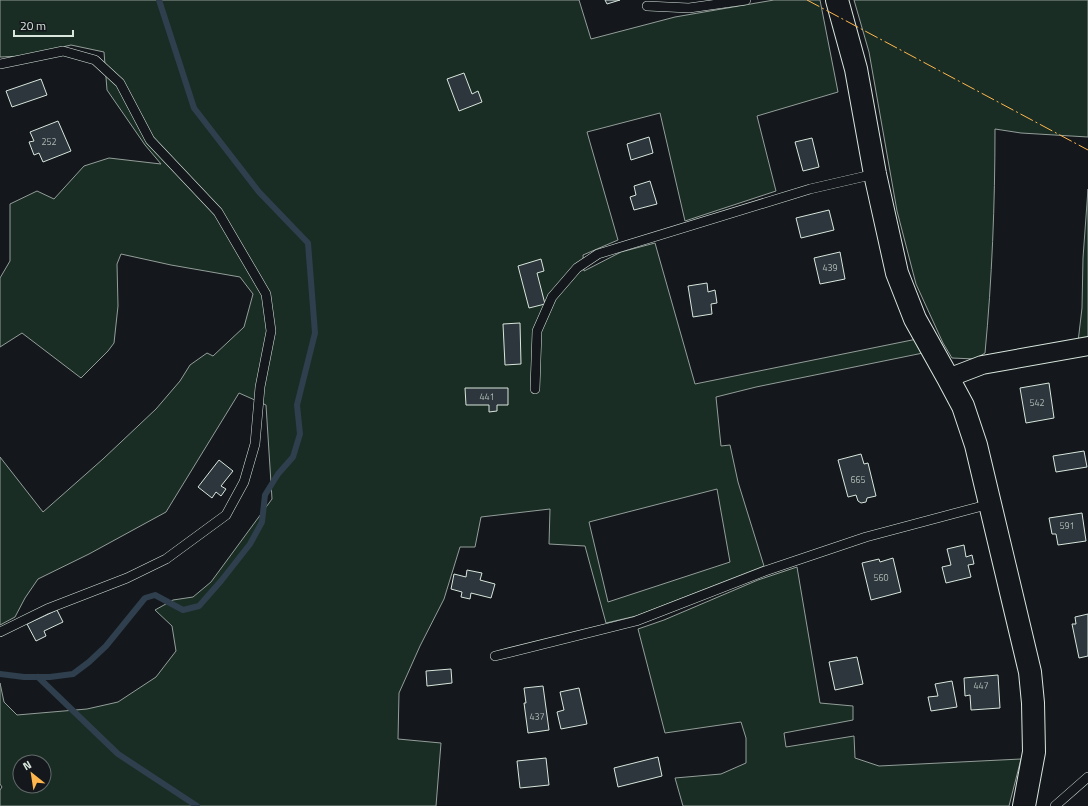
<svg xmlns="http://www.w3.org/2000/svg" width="1088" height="806" viewBox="0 0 1088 806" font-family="'Titillium Web',sans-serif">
  <rect width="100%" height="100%" fill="#14181c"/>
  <g fill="#1a2d24" stroke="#939e99" fill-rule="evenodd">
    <path d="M0 0H579L591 39 675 17 774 0H820L838 92 757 116 776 191 685 221 660 113 587 132 618 240 583 255 584 271 621 252 655 243 695 384 917 339 923 353 756 387 716 397 721 446 730 445 738 482 764 566 636 616 606 623 585 546 549 544 550 509 481 517 475 547H460L444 599 420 646 399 693 398 739 441 743 436 806H0V790L2 787 0 784V683L4 702 17 715 87 709 118 702 156 677 176 651 172 626 155 610 173 600 193 597 211 582 272 499 266 405 239 393 166 512 89 554 38 579 25 598 15 617 0 625V457L43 512 103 459 156 409 180 381 190 365 207 353 213 356 244 327 253 294 240 277 171 265 121 254 117 264 118 306 114 343 108 351 81 378 22 333 0 347V278L10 261V204L37 191 54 199 84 166 109 158 161 164 145 145 107 90 104 52 71 45 23 56 0 57ZM717 489 730 562 608 602 589 522ZM20 762H44V786H20Z"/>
    <path d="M854 0H1088V137L1021 133 995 129C995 204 992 279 985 353L975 359 952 358 943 343 916 284 897 211 869 52Z"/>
    <path d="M1088 189V340L1078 342 1082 308 1083 258Z"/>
    <path d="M797 567 820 703 853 706V720L784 733 786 747 854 736 855 758 879 766 1021 759 1009 806H683L675 778 721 774 746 763V738L741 722 665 733 638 629 664 620 758 580Z"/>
  </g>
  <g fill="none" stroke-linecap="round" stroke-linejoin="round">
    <g stroke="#2f3f4d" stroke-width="6">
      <path d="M0 674 24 677H50L73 674 89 662 106 646 145 598 155 595 183 610 199 606 221 581 250 544 262 522 265 495 278 474 293 457 300 434 297 405 315 333 308 243 259 192 194 108 159 0"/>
      <path d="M38 677 118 754 197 806"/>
    </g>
  </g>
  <g fill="#2c363c" stroke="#d8e6dc">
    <path d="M605 0H620L607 4Z"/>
    <path d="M464 73 472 94 478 91 482 102 459 111 447 79Z"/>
    <path d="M41 79 47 95 12 107 6 91Z"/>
    <path d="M58 121 71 151 43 162 39 153 34 155 29 142 34 141 30 132Z"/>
    <path d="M649 137 653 153 631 160 627 144Z"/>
    <path d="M812 138 819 167 803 171 795 142Z"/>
    <path d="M650 181 657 204 634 210 630 197 636 195 634 186Z"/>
    <path d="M829 210 834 230 801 238 796 218Z"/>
    <path d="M840 252 845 279 820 284 814 258Z"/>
    <path d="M541 259 544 271 537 273 545 304 529 308 518 266Z"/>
    <path d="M707 283 708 292 715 290 717 303 711 304 712 314 693 317 688 286Z"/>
    <path d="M520 323 521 364 505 365 503 324Z"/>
    <path d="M1049 383 1054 418 1026 423 1020 388Z"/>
    <path d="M465 388H508V405H497V411L489 412V405H466Z"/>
    <path d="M1084 451 1087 467 1056 472 1053 456Z"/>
    <path d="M861 454 864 464 868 463 876 496 867 498 866 502 861 503 858 501 856 495 848 497 838 460Z"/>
    <path d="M219 460 233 471 221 486 226 489 221 496 216 492 212 498 198 487Z"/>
    <path d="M1082 513 1086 541 1058 545 1056 534H1052L1049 518Z"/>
    <path d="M964 545 966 557 972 555 974 564 968 565 971 577 946 583 942 567 951 565 947 549Z"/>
    <path d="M893 558 901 592 871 600 862 563 879 559 880 562Z"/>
    <path d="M467 570 482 573 480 580 495 584 491 598 471 593 470 599 461 597 462 592 451 589 454 574 466 577Z"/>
    <path d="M57 610 63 622 44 631 46 636 36 641 27 624Z"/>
    <path d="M1088 614V656L1079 658 1072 624H1076L1075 617Z"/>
    <path d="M857 657 863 684 835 690 829 662Z"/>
    <path d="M451 669 452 683 427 686 426 671Z"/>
    <path d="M998 675 1000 708 971 710 970 695 965 696 964 678Z"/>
    <path d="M952 681 957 707 931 711 928 697 938 696 935 684Z"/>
    <path d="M543 686 549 730 528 733 524 703H526L524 688Z"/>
    <path d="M579 688 587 724 561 729 557 712 564 710 560 692Z"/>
    <path d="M658 757 662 776 618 787 614 768Z"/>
    <path d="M546 758 549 785 520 788 517 761Z"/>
  </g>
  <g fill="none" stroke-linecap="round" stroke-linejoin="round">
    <g stroke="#d8e6dc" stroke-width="10">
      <g id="lane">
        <path d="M647 6 689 8 746 0"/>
        <path d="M0 64 63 51 95 60 120 83 150 140 218 212 266 294 271 331 260 387 255 444 244 482 226 515 166 559 127 578 47 609 0 632"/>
        <path d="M535 389 537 331 552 297 577 268 598 254 810 189 875 174"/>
        <path d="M495 656 636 621 765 571 866 537 990 504"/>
        <path d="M1055 806 1088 777"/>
      </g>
    </g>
    <g stroke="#d8e6dc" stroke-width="20">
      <path id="street" d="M948 378 982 365 1088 346"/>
    </g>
    <g stroke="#d8e6dc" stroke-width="24">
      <path id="secondary" d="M837 0 856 69 875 174 897 273 915 319 948 378 963 406 976 445 1030 672 1033 703 1034 752 1024 806"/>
    </g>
    <use href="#lane" stroke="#14181c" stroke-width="9"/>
    <use href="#street" stroke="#14181c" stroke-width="18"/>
    <use href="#secondary" stroke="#14181c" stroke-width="22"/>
    <path stroke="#ffb74d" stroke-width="1" stroke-dasharray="14 3 2 3" stroke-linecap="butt" d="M807 0 1088 150"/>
  </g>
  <g text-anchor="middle" stroke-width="3" stroke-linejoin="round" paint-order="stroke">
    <g font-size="9" fill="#adbab4">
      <text x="49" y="145">252</text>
      <text x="830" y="271">439</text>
      <text x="487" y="400">441</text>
      <text x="1037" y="406">542</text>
      <text x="858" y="483">665</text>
      <text x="1067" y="529">591</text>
      <text x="881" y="581">560</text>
      <text x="981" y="689">447</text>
      <text x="537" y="720">437</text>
    </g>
  </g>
  <g transform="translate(32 774) rotate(330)"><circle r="19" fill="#14181c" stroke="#626a69"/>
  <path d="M0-3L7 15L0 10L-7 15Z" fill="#ffb74d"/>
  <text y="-6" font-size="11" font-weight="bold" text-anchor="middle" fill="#d8e6dc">N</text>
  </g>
  <path d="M14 30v6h59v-6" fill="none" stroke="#d8e6dc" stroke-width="2"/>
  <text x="20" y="30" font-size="12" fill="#d8e6dc" stroke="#14181c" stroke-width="3" paint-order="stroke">20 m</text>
</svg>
